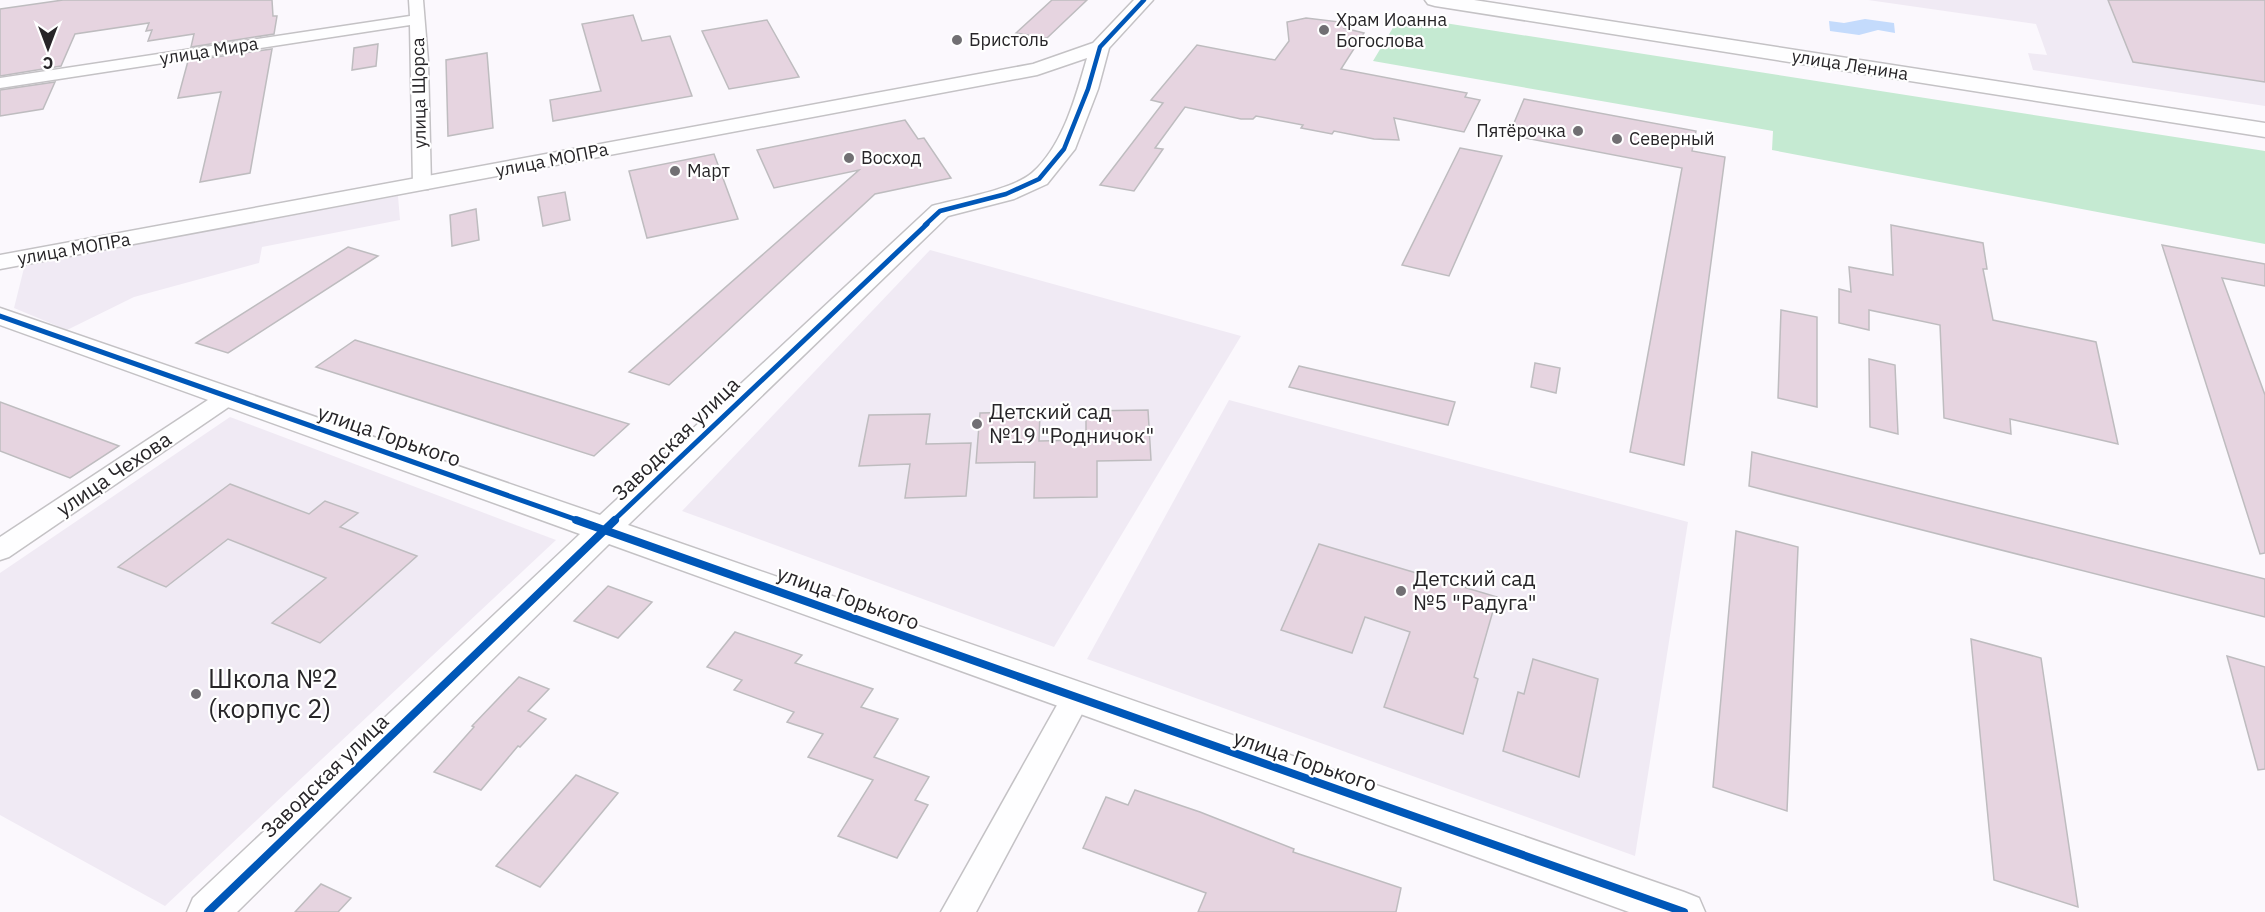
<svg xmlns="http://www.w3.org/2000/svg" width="2265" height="912" viewBox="0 0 2265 912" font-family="'IBM Plex Sans',sans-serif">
  <rect width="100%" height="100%" fill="#fbf8fd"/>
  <g fill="#f0eaf4">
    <path d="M1868 0H2265V106L2033 70 2028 53 2047 55 2036 24Z"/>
    <path d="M398 196 400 220 262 247 259 263 134 297 67 330 14 308 25 264Z"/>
    <path d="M930 250 1241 336 1054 647 682 511Z"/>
    <path d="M1229 400 1688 522 1635 856 1087 659Z"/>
    <path d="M230 417 556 540 165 906 0 815V573Z"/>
  </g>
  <path fill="#c5ead2" d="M1400 16 2265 151V244L1772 150 1773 131 1373 61Z"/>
  <path fill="#c4dbfc" d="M1865 19 1894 23 1895 33 1878 30 1859 35 1830 31 1829 21 1844 23Z"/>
  <g fill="#e6d4e0" stroke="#bebcbf" stroke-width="1.5">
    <path d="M63 0H272L273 16H277L274 34 191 47 194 34 148 41 152 30 146 31 149 23 75 34 61 66 0 76V9Z"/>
    <path d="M1052 0H1087L1047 38 1016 33Z"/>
    <path d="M2108 0H2265V82L2133 62Z"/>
    <path d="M633 15 642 41 670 36 692 96 553 121 550 100 601 91 582 24Z"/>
    <path d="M1306 18 1340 22 1339 24 1346 25 1344 28 1364 33 1341 69 1467 93 1465 97 1480 100 1464 132 1394 118 1399 140 1374 139 1334 131 1332 134 1301 128 1303 125 1256 116 1253 119H1241L1185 107 1155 148 1163 149 1134 191 1100 185 1163 103 1151 100 1197 45 1275 60 1289 41 1287 22Z"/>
    <path d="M767 20 799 77 729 89 702 31Z"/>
    <path d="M378 44 376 66 352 70 354 48Z"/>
    <path d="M272 49 250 173 200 182 221 92 178 98 188 61Z"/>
    <path d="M487 53 493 128 448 136 446 60Z"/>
    <path d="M55 82 43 109 0 116V90Z"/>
    <path d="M1524 99 1696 131 1692 151 1725 157 1684 465 1630 452 1682 168 1509 135Z"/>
    <path d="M905 120 918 139 924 138 951 178 875 194 669 385 629 372 859 170 774 188 757 150Z"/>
    <path d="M1460 148 1502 156 1449 276 1402 265Z"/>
    <path d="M714 154 738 219 647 238 629 171Z"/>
    <path d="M565 192 570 220 543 226 538 197Z"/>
    <path d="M476 209 479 240 452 246 450 215Z"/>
    <path d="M1891 225 1983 243 1987 269H1983L1993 320 2096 342 2118 444 2010 419 2011 434 1944 418 1940 325 1869 310V330L1839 323V289L1851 292 1849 267 1893 275Z"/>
    <path d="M2162 245 2265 264V286L2222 278 2265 395V553L2260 554Z"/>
    <path d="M348 247 378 256 228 353 196 343Z"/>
    <path d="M1781 310 1817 317V407L1778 398Z"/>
    <path d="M355 340 629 424 594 456 316 367Z"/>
    <path d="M1869 359 1895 365 1898 434 1870 427Z"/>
    <path d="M1535 363 1560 368 1556 393 1531 387Z"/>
    <path d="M1299 366 1455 402 1448 425 1289 387Z"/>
    <path d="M0 402 119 446 70 478 0 451Z"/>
    <path d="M1148 410 1151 460 1097 461V497L1034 498 1035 462 976 463 980 413 1040 412 1039 441 1086 440V411Z"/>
    <path d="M930 414 926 444 971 443 966 496 905 498 910 464 859 466 869 415Z"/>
    <path d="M1752 452 2265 579V617L1749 486Z"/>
    <path d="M230 484 309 514 325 501 358 513 340 527 417 556 320 643 272 623 326 578 228 539 166 587 118 567Z"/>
    <path d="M1736 531 1798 547 1787 811 1713 787Z"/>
    <path d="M1319 544 1497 597 1474 677 1478 679 1463 734 1384 707 1410 632 1365 617 1352 653 1281 630Z"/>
    <path d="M608 586 652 602 618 638 574 621Z"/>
    <path d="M735 632 802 655 795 663 873 689 861 707 898 719 874 757 929 777 915 800 928 805 897 858 838 836 873 780 808 757 823 734 787 722 794 712 734 690 742 680 707 667Z"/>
    <path d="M1971 639 2041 658 2078 907 1994 880Z"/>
    <path d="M2227 656 2265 667V769L2258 770Z"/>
    <path d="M1533 659 1598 679 1579 777 1503 751 1518 692 1524 694Z"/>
    <path d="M519 677 549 689 528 711 546 719 520 747 518 746 481 790 434 772 474 727 472 726Z"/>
    <path d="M576 775 618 793 540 887 496 866Z"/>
    <path d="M1135 790 1200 812 1294 849 1293 852 1401 888 1396 912H1198L1206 893 1083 848 1106 797 1128 805Z"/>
    <path d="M321 884 351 898 338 912H295Z"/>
  </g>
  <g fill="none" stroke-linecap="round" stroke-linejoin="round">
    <g stroke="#c4c2c5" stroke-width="3">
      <g id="minor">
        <path d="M409 0H423L428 61 431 185 428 189H416L413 185 410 25 0 88V78L410 16Z"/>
        <path d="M228 390 236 392 239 397 236 402 9 557 0 560V537L220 392Z"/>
        <path d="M1076 685 1086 689 1091 697 976 912H941L1066 689Z"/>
      </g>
    </g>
    <g stroke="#c4c2c5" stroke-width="3">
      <path id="tertiary" d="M1134 0H1153L1109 48 1098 89 1075 149 1047 184 1014 199 948 216 628 525 1684 892 1699 898 1705 912H1629L609 544 237 912H187L193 898 580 534 0 325V308L600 515 932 206C958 199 1012 190 1032 173 1063 146 1076 96 1087 58L1037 75 0 269V255L1033 64 1093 43Z"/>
    </g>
    <g stroke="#c4c2c5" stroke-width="3">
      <path id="secondary" d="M1425 0H1474L2265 123V137L1435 6 1428 4Z"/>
    </g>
    <use href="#minor" fill="#fefeff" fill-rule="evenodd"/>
    <use href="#tertiary" fill="#fefeff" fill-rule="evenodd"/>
    <use href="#secondary" fill="#fefeff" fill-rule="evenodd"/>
    <g stroke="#fff" stroke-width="7">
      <path id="cycleway-far2" d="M925 225 940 211 1006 194 1039 179 1064 149 1088 89 1100 47 1144 0"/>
    </g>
    <g stroke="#fff" stroke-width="9">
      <g id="cycleway-far1">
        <path d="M0 316 580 521"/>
        <path d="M613 521 927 224"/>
      </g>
    </g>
    <g stroke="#fff" stroke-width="11">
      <g id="cycleway">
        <path d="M576 520 1684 912"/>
        <path d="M208 912 615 520"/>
      </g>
    </g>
    <use href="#cycleway-far2" stroke="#0057b8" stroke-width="4.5"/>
    <use href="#cycleway-far1" stroke="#0057b8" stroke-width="5"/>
    <use href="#cycleway" stroke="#0057b8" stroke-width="8"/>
  </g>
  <g fill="#716f73" stroke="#fff" stroke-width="2">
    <circle cx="1324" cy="30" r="6"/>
    <circle cx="957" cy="40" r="6"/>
    <circle cx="1578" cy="131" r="6"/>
    <circle cx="1617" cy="139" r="6"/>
    <circle cx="849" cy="158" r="6"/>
    <circle cx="675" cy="171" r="6"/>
    <circle cx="977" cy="424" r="6"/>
    <circle cx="1401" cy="591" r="6"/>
    <circle cx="196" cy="694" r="6"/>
  </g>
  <g text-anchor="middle" stroke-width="4.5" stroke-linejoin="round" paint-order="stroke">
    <g font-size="18" fill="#272528" stroke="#fff" text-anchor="start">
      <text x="1336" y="26">Храм Иоанна<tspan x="1336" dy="21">Богослова</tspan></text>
      <text x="969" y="46">Бристоль</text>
      <text x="1566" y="137" text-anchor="end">Пятёрочка</text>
      <text x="1629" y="145">Северный</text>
      <text x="861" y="164">Восход</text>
      <text x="687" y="177">Март</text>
    </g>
    <g font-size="18" fill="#272528" stroke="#fff">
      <text transform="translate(209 51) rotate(-9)" y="6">улица Мира</text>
      <text transform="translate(1850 65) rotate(9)" y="6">улица Ленина</text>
      <text transform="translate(419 93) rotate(-91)" y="6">улица Щорса</text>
      <text transform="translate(552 160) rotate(-11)" y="6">улица МОПРа</text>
      <text transform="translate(74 249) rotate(-10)" y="6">улица МОПРа</text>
    </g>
    <g font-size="21" fill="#272528" stroke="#fff" text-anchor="start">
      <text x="989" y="419">Детский сад<tspan x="989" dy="24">№19 "Родничок"</tspan></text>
      <text x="1413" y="586">Детский сад<tspan x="1413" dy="24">№5 "Радуга"</tspan></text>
    </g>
    <g font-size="21" fill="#272528" stroke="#fff">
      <text transform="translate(389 436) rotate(19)" y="7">улица Горького</text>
      <text transform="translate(676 439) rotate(-44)" y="7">Заводская улица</text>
      <text transform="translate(114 474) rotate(-34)" y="7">улица Чехова</text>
      <text transform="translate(848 598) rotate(20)" y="7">улица Горького</text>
      <text transform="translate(1305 761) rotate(19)" y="7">улица Горького</text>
      <text transform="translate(325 776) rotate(-44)" y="7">Заводская улица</text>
    </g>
    <g font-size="26" fill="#272528" stroke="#fff" text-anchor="start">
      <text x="208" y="688">Школа №2<tspan x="208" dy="30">(корпус 2)</tspan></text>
    </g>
  </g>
  <g transform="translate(48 48) rotate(180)" stroke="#ffffff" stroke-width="4.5" paint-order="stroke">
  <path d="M0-4.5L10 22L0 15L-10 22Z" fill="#272528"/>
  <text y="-9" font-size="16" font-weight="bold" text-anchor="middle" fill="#272528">С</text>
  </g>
</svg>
